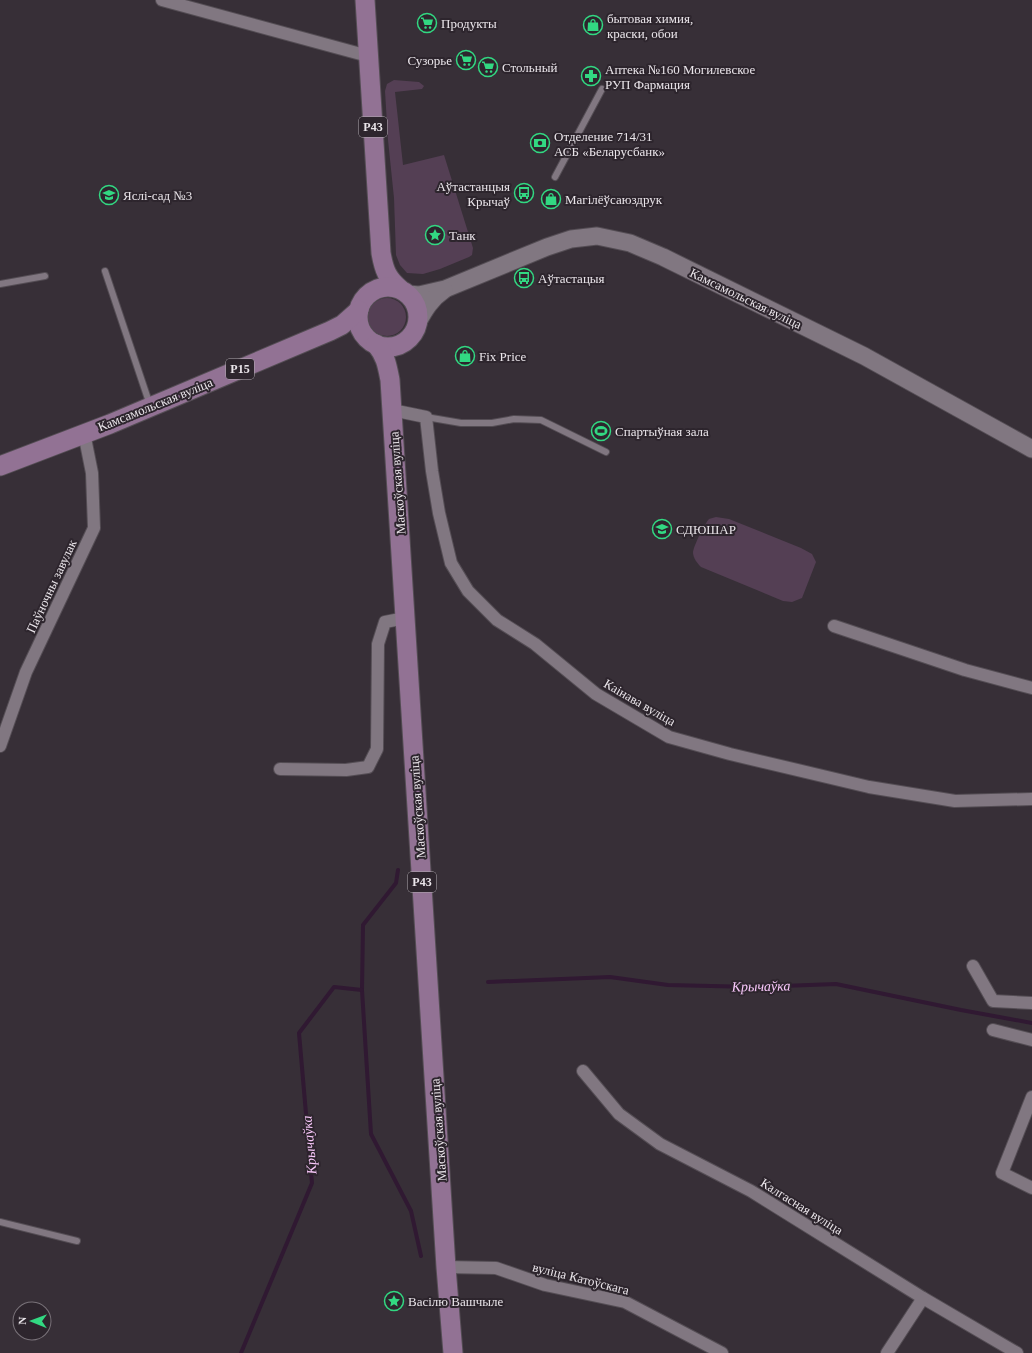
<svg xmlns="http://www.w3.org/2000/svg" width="1032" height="1353" viewBox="0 0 1032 1353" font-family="'Times New Roman',serif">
  <rect width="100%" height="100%" fill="#372f37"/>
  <g fill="#543f54">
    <path d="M394 80 419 82 424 86 422 89 395 92 403 165 444 155 473 248 472 255 469 257 440 269 423 274 407 273 400 265 396 255 394 198 388 140 385 91 387 84Z"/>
    <circle cx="387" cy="317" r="19"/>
    <path d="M716 517 729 519 801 548 812 554 816 562 802 598 792 602 783 601 701 567C697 563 693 558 693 552 694 545 704 525 709 519Z"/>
  </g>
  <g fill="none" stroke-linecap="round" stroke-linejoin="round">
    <g stroke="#301932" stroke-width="4">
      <path d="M398 870 396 883 363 925 362 990 371 1134 411 1211 421 1256"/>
      <path d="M488 982 610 977 668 985 754 987 836 984 961 1010 1032 1023"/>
      <path d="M241 1353 312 1183 299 1033 334 987 362 990"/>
    </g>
    <g stroke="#544d54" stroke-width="8">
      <g id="service">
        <path d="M555 177 602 89"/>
        <path d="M105 271 150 405"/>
        <path d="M0 284 45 276"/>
        <path d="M426 417 461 423H492L514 419 541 420 606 452"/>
        <path d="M0 1222 77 1241"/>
      </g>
    </g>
    <g stroke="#544d54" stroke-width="14">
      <g id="minor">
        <path d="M162 0 368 56"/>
        <path d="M392 410 426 417 432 471 439 513 451 563 468 591 497 620 535 644 596 694 669 737 730 754 869 787 955 801 1032 799"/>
        <path d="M834 626 965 670 1032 688"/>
        <path d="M0 746 26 672 94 528 92 473 84 433"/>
        <path d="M280 769 346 770 368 767 377 749 378 644 385 622 405 618"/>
        <path d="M973 966 993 1001 1032 1003"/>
        <path d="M993 1030 1032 1040"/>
        <path d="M583 1071 619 1114 660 1144 751 1191 923 1298 1017 1353"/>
        <path d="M1032 1097 1002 1173 1032 1188"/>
        <path d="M446 1267 496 1268 545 1285 625 1302 722 1353"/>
        <path d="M887 1353 923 1298"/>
      </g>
    </g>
    <g stroke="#544d54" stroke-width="19">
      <g id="secondary">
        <path d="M408 294 419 295 445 289 547 247 571 239 597 236 630 243 663 257 864 356 1032 449"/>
        <path d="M418 322C425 309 431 299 444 290"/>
      </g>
    </g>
    <g stroke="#544d54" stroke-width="21">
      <g id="primary">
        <path d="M365 0 381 253C384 270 387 278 400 289"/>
        <circle cx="388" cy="317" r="30"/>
        <path d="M376 344C386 357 387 365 390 380L446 1267 453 1353"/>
        <path d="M0 466 110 424 330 331 342 325 359 310"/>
      </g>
    </g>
    <use href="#service" stroke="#817781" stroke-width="6"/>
    <use href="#minor" stroke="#817781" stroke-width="12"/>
    <use href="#secondary" stroke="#817781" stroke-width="17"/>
    <use href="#primary" stroke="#927294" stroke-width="19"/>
  </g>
  <defs>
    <g id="supermarket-ring" transform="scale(1)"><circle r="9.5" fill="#2d252d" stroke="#32d882" stroke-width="1.5"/><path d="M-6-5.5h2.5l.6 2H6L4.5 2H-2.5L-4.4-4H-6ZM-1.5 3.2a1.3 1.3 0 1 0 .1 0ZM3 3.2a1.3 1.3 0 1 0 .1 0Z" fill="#32d882"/></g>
    <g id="shop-ring" transform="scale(1)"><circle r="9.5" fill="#2d252d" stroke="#32d882" stroke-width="1.5"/><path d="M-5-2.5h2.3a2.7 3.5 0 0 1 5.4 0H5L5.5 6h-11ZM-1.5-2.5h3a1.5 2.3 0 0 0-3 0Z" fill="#32d882"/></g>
    <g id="pharmacy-ring" transform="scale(1)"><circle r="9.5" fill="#2d252d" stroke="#32d882" stroke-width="1.5"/><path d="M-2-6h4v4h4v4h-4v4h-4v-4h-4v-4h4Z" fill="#32d882"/></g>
    <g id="bank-ring" transform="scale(1)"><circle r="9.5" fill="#2d252d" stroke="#32d882" stroke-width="1.5"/><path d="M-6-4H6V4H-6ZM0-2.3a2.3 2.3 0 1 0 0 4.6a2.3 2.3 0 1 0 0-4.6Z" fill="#32d882"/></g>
    <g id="bus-ring" transform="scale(1)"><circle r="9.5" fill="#2d252d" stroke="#32d882" stroke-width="1.5"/><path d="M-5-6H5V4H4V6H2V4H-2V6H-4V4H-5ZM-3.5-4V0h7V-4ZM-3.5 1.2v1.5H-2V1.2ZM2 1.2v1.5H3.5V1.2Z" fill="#32d882"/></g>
    <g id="school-ring" transform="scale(1)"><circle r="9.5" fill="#2d252d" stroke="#32d882" stroke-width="1.5"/><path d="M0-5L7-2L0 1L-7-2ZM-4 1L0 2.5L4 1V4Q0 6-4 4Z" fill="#32d882"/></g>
    <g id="sight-ring" transform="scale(1)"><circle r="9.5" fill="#2d252d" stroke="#32d882" stroke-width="1.5"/><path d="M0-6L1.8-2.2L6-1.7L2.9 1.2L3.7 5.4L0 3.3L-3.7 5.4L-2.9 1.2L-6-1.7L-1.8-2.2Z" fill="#32d882"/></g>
    <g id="stadium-ring" transform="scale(1)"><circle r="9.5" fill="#2d252d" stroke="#32d882" stroke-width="1.5"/><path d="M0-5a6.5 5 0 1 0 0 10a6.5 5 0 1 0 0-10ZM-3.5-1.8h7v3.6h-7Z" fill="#32d882"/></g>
  </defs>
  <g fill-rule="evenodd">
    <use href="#supermarket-ring" x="427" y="23"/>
    <use href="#shop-ring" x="593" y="25"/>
    <use href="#supermarket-ring" x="466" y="60"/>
    <use href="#supermarket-ring" x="488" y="67"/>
    <use href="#pharmacy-ring" x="591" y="76"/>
    <use href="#bank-ring" x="540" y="143"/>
    <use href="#bus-ring" x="524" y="193"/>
    <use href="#school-ring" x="109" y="195"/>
    <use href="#shop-ring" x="551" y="199"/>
    <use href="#sight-ring" x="435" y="235"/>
    <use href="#bus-ring" x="524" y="278"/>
    <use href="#shop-ring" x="465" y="356"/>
    <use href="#stadium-ring" x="601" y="431"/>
    <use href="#school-ring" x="662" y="529"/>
    <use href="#sight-ring" x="394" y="1301"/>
  </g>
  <g text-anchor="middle" stroke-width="4" stroke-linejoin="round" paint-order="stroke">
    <g fill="#2d252d" stroke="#b1abb1" stroke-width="1">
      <rect x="359" y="117" width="28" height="20" rx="3"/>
      <rect x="226" y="359" width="28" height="20" rx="3"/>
      <rect x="408" y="872" width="28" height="20" rx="3"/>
    </g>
    <g font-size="12" font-weight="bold" fill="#eae5ea">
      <text x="373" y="131">Р43</text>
      <text x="240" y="373">Р15</text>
      <text x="422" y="886">Р43</text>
    </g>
    <g font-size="13" fill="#eae5ea" stroke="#2d252d" text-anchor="start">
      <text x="607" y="23">бытовая химия,<tspan x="607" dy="15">краски, обои</tspan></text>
      <text x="441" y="28">Продукты</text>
      <text x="452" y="65" text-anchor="end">Сузорье</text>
      <text x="502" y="72">Стольный</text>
      <text x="605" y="74">Аптека №160 Могилевское<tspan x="605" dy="15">РУП Фармация</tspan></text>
      <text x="554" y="141">Отделение 714/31<tspan x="554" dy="15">АСБ «Беларусбанк»</tspan></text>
      <text x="510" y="191" text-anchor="end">Аўтастанцыя<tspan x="510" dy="15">Крычаў</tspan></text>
      <text x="123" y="200">Яслі-сад №3</text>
      <text x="565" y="204">Магілёўсаюздрук</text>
      <text x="449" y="240">Танк</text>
      <text x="538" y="283">Аўтастацыя</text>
      <text x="479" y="361">Fix Price</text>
      <text x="615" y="436">Спартыўная зала</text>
      <text x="676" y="534">СДЮШАР</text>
      <text x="408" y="1306">Васілю Вашчыле</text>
    </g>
    <g font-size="13" fill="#eae5ea" stroke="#2d252d">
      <text transform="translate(746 298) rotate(26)" y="5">Камсамольская вуліца</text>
      <text transform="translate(155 404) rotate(-22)" y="5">Камсамольская вуліца</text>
      <text transform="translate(397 483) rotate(-94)" y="5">Маскоўская вуліца</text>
      <text transform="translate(51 586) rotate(-65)" y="5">Паўночны завулак</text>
      <text transform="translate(640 702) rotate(30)" y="5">Каінава вуліца</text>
      <text transform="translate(417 807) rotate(-94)" y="5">Маскоўская вуліца</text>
      <text transform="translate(438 1130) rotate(-94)" y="5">Маскоўская вуліца</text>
      <text transform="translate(802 1206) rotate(32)" y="5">Калгасная вуліца</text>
      <text transform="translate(581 1278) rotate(14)" y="5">вуліца Катоўскага</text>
    </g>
    <g font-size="14" font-style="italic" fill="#f9c8fb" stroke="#2d252d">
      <text transform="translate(761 986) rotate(-1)" y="5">Крычаўка</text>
      <text transform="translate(309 1145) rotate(-95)" y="5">Крычаўка</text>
    </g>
  </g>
  <g transform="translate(32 1321) rotate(271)"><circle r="19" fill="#2d252d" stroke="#797279"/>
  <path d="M0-3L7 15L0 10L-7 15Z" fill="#32d882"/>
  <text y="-6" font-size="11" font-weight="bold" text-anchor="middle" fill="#eae5ea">N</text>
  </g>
</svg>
